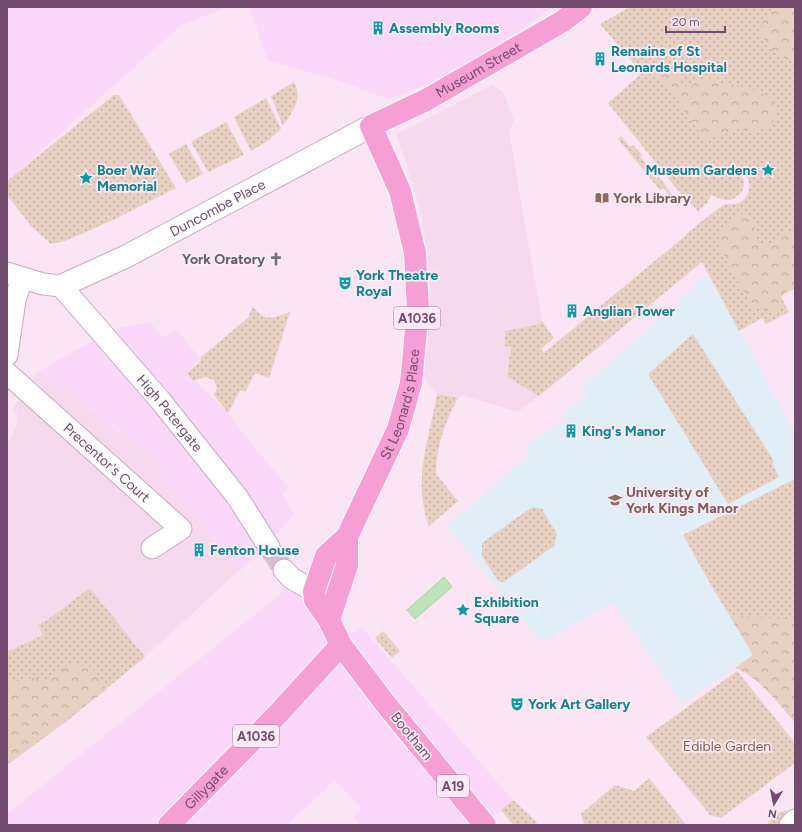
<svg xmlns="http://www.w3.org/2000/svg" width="802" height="832" viewBox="0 0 802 832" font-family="Figtree,sans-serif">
  <defs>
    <pattern id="green-dots" width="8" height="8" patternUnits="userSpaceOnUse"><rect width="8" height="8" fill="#e8d0c3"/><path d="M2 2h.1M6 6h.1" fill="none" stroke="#c0aba3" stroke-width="1.8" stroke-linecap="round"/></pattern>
    <pattern id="forest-crowns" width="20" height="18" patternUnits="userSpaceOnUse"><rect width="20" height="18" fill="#e8d0c3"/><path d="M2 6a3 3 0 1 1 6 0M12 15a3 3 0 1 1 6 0" fill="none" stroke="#c0aba3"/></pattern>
  </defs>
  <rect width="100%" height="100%" fill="#fbe4f3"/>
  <g fill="#f7d9ee">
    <path d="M492 85 503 92 514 120 509 132 542 321 536 325 505 332 511 347 507 377 539 396 518 412 462 395 458 398 437 394 424 378 431 287 427 249 421 214 407 165 396 134Z"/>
    <path d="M39 371 144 451 224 550 237 572 145 657 90 588 46 621 38 625 43 635 7 652V444L17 426V413L12 410 29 383Z"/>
  </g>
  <g fill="#fbd8f9">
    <path d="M7 7H227L180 26 7 181Z"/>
    <path d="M249 7H553L492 50 442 79 389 99 328 77 268 61Z"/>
    <path d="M150 322 163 338 176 329 200 358 187 373 228 413 256 450 289 488 282 494 294 514 264 550 237 572 144 451 39 371 114 329Z"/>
    <path d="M293 584 344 638 362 628 513 800 484 825H361L353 817 362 809 335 780 287 825H7V814Z"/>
  </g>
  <path fill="#e1eef7" d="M709 274 795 433V479L683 535 715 592 754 655 682 703 613 603 541 642 447 526 528 456 529 451 528 443 566 420 562 414 586 396 582 388 669 310 671 312 680 304 678 300 695 287 693 284Z"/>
  <g fill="url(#green-dots)">
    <path d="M630 7H795V288L781 296 789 312 766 324 762 318 739 331 702 262 539 396 507 377 511 347 505 346V331L536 325 542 321 554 338 541 349 544 353 685 236 687 239 685 235C692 230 719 207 724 205 730 203 736 206 742 201 745 199 748 195 749 191 753 175 735 161 720 169 727 170 737 170 741 176 749 185 740 198 729 200 723 201 717 197 711 195L707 203 698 211 676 188 608 103 642 73 600 24Z"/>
    <path d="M294 82C303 99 293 111 283 126L271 96Z"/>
    <path d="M114 95H119L176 188 115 219 65 241 51 244 31 226 7 195V181Z"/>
    <path d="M266 98 281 129 269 140 251 151 234 117Z"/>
    <path d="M226 122 244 155 208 172 191 142Z"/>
    <path d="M621 136 630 147 633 145 642 155 640 157 654 171 652 173 657 179 659 177 677 201 678 206 663 188 660 190 618 139Z"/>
    <path d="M186 144 203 174 186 183 169 154Z"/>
    <path d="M252 306C266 322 271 319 290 312L269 378 255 373 245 392 240 390 228 413 214 395 217 388 214 380 205 377 193 381 187 373 201 361 200 358 249 317Z"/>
    <path d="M693 334 774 461 772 463 779 477 728 504 648 374Z"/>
    <path d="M437 394 458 398C445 422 436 447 436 474L458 501 429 526C412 479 429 441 437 394Z"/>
    <path d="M795 479V710L754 655 715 592 683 535Z"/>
    <path d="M532 507 542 509 557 534 554 546 504 582 498 581 482 556V543Z"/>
    <path d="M90 588 145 657 67 721 7 765V652L43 635 38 625 46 621Z"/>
    <path d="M383 631 400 651 392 658 375 638Z"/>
    <path d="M737 671 795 743V763L721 818 710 815 646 737Z"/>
    <path d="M649 778 686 825H584L581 814 615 785 634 791Z"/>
    <path d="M513 800 537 822 536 825H513L501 810Z"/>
    <path d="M785 811 789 815 779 825H766L777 813Z"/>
  </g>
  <g fill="url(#forest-crowns)">
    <path d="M773 7H795V63L772 52 761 34 763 20Z"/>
    <path d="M650 63 661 69 669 65 679 69 681 86H692L697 80C719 82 751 85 771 98 774 100 776 104 778 108L775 118 769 127 758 131 735 129 717 138 705 140 662 79 645 65Z"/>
    <path d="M746 213C764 225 747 248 770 245L780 234 795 230V286L779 296 783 305 773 311 752 307 718 244 719 231C727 222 734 215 746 213Z"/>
    <path d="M736 615 758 618 795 619V723C778 703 760 678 735 668L753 655 730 617Z"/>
    <path d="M68 664 92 667 100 678 106 690 7 764V681L31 678 50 680Z"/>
  </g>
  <path fill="#bee3ba" stroke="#a5d5a0" d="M444 577 452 587 415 619 407 610Z"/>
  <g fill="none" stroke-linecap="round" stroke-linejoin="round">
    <path stroke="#d9bed2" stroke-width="21" stroke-dasharray="21 10" stroke-linecap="butt" d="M269 547 284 570"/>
    <g stroke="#c9a9c3" stroke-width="23">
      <g id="minor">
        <path id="s1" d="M7 273 43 284 61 286 160 400 238 498 269 547"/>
        <path d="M7 355 15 300 22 279"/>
        <path id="s2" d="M7 373 181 529 152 548"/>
        <path d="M284 570 291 578 314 591"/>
        <path d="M790 825 795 820"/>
      </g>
    </g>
    <g stroke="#c9a9c3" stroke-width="24">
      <g id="tertiary">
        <path id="s3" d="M61 286 125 257 371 126"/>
      </g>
    </g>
    <g stroke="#fff" stroke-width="24">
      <g id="primary">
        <path d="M329 620 347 565V537"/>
        <path id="s4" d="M169 825 277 715 341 645"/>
        <path id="s5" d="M485 825 384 702 341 645 329 620 315 600 314 591 326 556 347 537 398 429 411 383 418 310 415 253 400 191 371 126 426 100 563 21 581 7"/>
      </g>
    </g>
    <use href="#minor" stroke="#fff" stroke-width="21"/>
    <use href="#tertiary" stroke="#fff" stroke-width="22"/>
    <use href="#primary" stroke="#f69fd5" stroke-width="22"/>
  </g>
  <defs>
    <g id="building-bare" transform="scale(1.08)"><path d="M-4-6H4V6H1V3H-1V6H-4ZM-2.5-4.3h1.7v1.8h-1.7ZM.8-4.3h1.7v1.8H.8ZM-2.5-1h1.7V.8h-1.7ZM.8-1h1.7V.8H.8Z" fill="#0f9aa8" stroke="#feeaf7" stroke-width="2.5" paint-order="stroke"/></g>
    <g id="sight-bare" transform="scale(1.08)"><path d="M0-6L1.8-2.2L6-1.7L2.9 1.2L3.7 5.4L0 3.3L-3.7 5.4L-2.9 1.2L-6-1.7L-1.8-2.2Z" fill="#0f9aa8" stroke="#feeaf7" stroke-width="2.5" paint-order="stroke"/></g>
    <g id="library-bare" transform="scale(1.08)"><path d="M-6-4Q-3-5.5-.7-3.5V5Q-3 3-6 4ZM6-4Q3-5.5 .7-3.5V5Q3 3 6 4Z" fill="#8d6e63" stroke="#feeaf7" stroke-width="2.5" paint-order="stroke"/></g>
    <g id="church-bare" transform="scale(1.08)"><path d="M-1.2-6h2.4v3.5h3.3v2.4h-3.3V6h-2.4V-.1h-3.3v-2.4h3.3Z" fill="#6b7280" stroke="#feeaf7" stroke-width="2.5" paint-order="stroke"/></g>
    <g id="theatre-bare" transform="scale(1.08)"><path d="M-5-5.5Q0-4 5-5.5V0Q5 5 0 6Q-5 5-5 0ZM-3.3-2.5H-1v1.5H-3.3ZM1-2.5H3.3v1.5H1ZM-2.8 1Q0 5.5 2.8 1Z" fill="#0f9aa8" stroke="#feeaf7" stroke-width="2.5" paint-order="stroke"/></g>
    <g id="university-bare" transform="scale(1.08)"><path d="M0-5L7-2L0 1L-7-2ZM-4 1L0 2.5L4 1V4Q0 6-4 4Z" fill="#8d6e63" stroke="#feeaf7" stroke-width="2.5" paint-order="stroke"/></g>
  </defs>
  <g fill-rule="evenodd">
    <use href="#building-bare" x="378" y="28"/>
    <use href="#building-bare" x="600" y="59"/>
    <use href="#sight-bare" x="768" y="170"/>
    <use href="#sight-bare" x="86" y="178"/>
    <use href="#library-bare" x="602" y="198"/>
    <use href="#church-bare" x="276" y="259"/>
    <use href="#theatre-bare" x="345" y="283"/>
    <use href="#building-bare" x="572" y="311"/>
    <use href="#building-bare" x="571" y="431"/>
    <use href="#university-bare" x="615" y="500"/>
    <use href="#building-bare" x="199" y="550"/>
    <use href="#sight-bare" x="463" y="610"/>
    <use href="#theatre-bare" x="517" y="704"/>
  </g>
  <g text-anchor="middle" stroke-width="3.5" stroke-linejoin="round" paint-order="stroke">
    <g fill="#feeaf7" stroke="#9c7b97" stroke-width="1">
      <rect x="394" y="307" width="46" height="22" rx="3"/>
      <rect x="233" y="725" width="46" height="22" rx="3"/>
      <rect x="437" y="775" width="32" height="22" rx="3"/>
    </g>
    <g font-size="13" font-weight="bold" fill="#724b6e">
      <text x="417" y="323">A1036</text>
      <text x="256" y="741">A1036</text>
      <text x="453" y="791">A19</text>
    </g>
    <g font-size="14" font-weight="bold" fill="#0d838f" stroke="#feeaf7" text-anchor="start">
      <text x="389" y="33">Assembly Rooms</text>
      <text x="611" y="56">Remains of St<tspan x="611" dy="16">Leonards Hospital</tspan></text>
      <text x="97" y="175">Boer War<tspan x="97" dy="16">Memorial</tspan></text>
      <text x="757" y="175" text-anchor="end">Museum Gardens</text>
      <text x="356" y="280">York Theatre<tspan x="356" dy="16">Royal</tspan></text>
      <text x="583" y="316">Anglian Tower</text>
      <text x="582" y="436">King's Manor</text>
      <text x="210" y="555">Fenton House</text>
      <text x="474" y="607">Exhibition<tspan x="474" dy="16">Square</tspan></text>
      <text x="528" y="709">York Art Gallery</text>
    </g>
    <g font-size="14" fill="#724b6e" stroke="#feeaf7">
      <text dy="5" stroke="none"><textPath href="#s5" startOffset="911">Museum Street</textPath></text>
      <text dy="5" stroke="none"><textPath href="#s3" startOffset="175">Duncombe Place</textPath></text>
      <text dy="5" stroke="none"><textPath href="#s5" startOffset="501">St Leonard's Place</textPath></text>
      <text dy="5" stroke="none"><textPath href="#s1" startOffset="223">High Petergate</textPath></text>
      <text dy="5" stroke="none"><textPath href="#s2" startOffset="134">Precentor's Court</textPath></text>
      <text transform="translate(412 736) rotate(51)" y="5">Bootham</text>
      <text dy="5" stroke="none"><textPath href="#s4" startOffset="53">Gillygate</textPath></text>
    </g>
    <g font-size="14" font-weight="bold" fill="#785e54" stroke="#feeaf7" text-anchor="start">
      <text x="613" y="203">York Library</text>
      <text x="626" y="497">University of<tspan x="626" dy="16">York Kings Manor</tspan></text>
    </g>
    <g font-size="14" font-weight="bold" fill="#5b616d" stroke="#feeaf7" text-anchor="end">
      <text x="265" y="264">York Oratory</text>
    </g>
    <g font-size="14" fill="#836449" stroke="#feeaf7">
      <text x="727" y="751">Edible Garden</text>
    </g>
  </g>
  <rect width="802" height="832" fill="none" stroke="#724b6e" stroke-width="16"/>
  <g transform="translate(774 804) rotate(190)" stroke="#feeaf7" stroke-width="3" paint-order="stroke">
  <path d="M0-3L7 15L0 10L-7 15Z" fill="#724b6e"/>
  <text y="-6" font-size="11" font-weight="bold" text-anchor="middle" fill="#724b6e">N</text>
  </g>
  <path d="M666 26v6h59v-6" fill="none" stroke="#724b6e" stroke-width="2"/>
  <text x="672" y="26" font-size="12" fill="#724b6e" stroke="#feeaf7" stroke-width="3" paint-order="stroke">20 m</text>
</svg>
